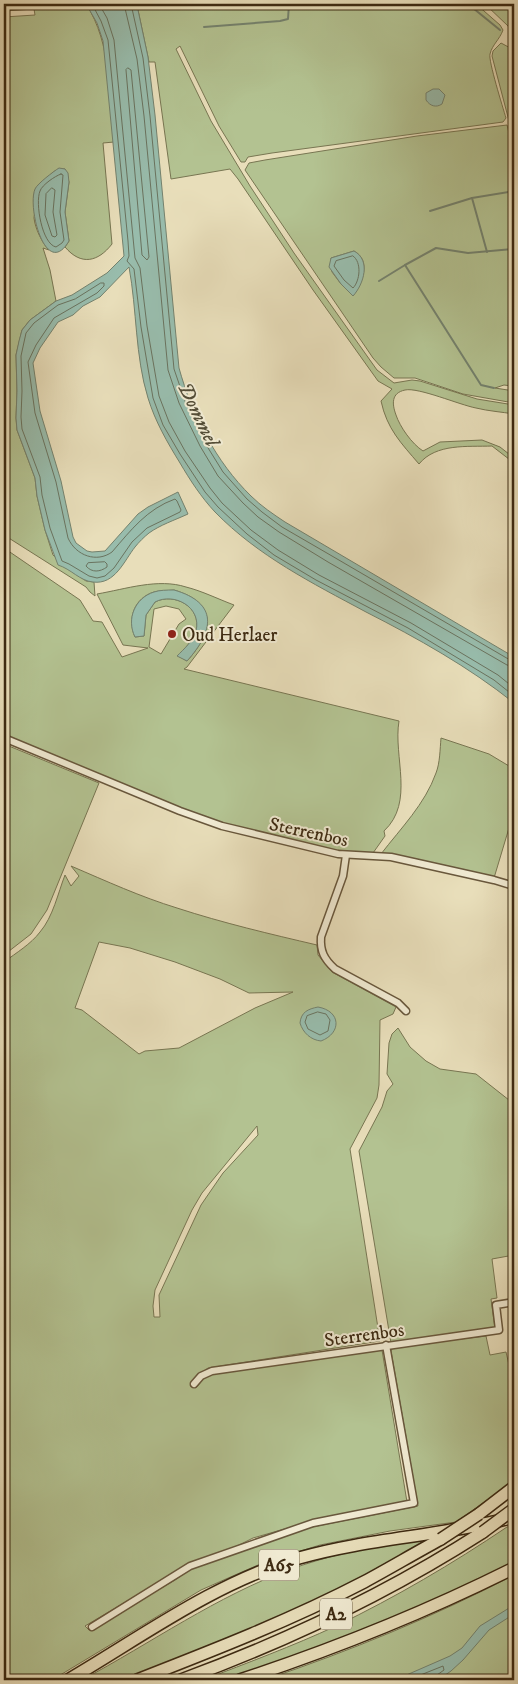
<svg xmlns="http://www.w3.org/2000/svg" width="518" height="1684" viewBox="0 0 518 1684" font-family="'IM FELL DW Pica',serif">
  <rect width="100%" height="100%" fill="#e8deba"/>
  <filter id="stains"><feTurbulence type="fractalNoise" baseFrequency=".004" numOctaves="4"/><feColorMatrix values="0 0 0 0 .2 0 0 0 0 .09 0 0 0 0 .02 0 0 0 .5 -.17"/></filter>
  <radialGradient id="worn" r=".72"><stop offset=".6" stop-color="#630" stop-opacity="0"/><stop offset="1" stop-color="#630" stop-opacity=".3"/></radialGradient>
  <g fill="#b3c291" stroke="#787652" fill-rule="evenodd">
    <path d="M4 4H86C112 44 109 96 114 142L103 143 112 244C98 262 81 266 65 247L69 241 65 212 69 182 65 169C59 169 55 170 51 174 46 180 34 211 34 218 35 228 42 243 49 250L43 248 50 270 56 301 30 320 22 330 16 355 17 391 16 418 17 430 35 478 37 496 45 530 53 555 67 568 86 581 94 582 95 596 90 592 86 587 4 535V17L35 15 34 9 4 11Z"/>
    <path d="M135 4H476L500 25 503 30C500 39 492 45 490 54 488 60 503 108 506 118L503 122 272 153 248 157 245 162H241L219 126 180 46 176 49 211 121 250 186 294 253 377 370 394 383 412 380 420 381 477 399 514 405V414C502 412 488 411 476 408 460 405 418 387 405 390 391 393 392 404 396 415 400 427 412 444 423 451L440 442 482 440 500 447 514 458V463L492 446C468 447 436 443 419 464 401 443 387 429 381 401L392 389 378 381 313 290 238 179 230 169 171 179 155 62H149L138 10Z"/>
    <path d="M485 4H514V35L508 26Z"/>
    <path d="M501 43 514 50V140L492 56 493 51Z"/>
    <path d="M507 125 514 153V383L512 386 504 385 495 388 514 391V403L463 394 415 378H394L381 367 373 358 245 170 249 163 265 160 417 136ZM354 251C372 261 362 283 353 296L341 284 332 272 331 258Z"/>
    <path d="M4 548 80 600 93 621 102 622 122 657 148 648 123 645 97 594C126 589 158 578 186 587 202 591 218 599 234 605L187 667 184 669 399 721C393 757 415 802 384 831L385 836 373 853 338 851 209 821 4 735ZM174 590C218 603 214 631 187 661L178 656C185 648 194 640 196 630 202 607 174 592 155 602L146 615 144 636 135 637C127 619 134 598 154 592 160 590 167 591 174 590ZM166 606 179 609 186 619 179 624 161 654 149 647 154 609Z"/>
    <path d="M441 738 489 754 514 769V828H509L494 878 381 854C401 828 425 804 436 773 440 763 440 749 441 738Z"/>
    <path d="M4 744 99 783 47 910 31 934 4 955Z"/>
    <path d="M71 866C106 881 141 897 177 908 223 923 270 934 317 945L318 955 332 972 396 1007 393 1014 380 1020 379 1085 377 1098 350 1149 380 1341 208 1368 196 1377 190 1386 196 1388 205 1377 212 1374 382 1350 407 1502 302 1524 253 1538 229 1550 189 1563 171 1575 85 1626 89 1630 175 1580 192 1568 292 1531 418 1506 391 1351 393 1347 486 1336 490 1355 506 1352 509 1365 514 1364V1481L456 1522 390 1531 320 1545 265 1562 235 1575 201 1590 52 1680H4V962C16 953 31 944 40 932 53 917 58 893 65 875L71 886 79 876ZM99 942 130 948 175 962 220 979 249 993 293 992 255 1008 179 1048 145 1051 139 1054 82 1010 75 1008ZM257 1126 258 1135 223 1173 201 1205 159 1295 160 1317H154L153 1306 155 1290 192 1210 202 1193Z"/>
    <path d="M398 1028 410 1047 426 1061 440 1069 476 1074 514 1104V1255L492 1259 497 1298 491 1299 495 1328 391 1343 359 1151 382 1107 387 1091 393 1084 387 1074 389 1043 392 1034Z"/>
    <path d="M514 1526V1563L424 1606 295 1657 227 1680H203C247 1663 293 1646 336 1626 396 1597 452 1564 507 1527Z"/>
    <path d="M421 1541V1545L367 1576 273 1620 178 1659 122 1680H82C151 1643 217 1596 291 1569 325 1557 362 1548 398 1543 406 1542 413 1542 421 1541Z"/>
    <path d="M514 1575V1680H264C350 1651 433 1617 514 1575Z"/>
  </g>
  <g fill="#98bcac" stroke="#74826e">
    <path d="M86 4H135L138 10 148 57 155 115 179 368C192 415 216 462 251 496 261 506 273 514 285 522L514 657V703C469 667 417 638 366 612 312 583 258 556 215 512 201 497 190 480 180 463 167 442 155 421 148 398 135 356 137 310 129 267L100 297 83 306 73 315 58 322 40 348 33 363 40 411 61 481 73 537 76 543 87 551 92 552 105 551 138 514 148 507 178 492 188 514C175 520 160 525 149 533 144 537 139 542 135 547 124 561 115 585 93 582 80 581 71 569 58 565L45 530 37 496 35 478 17 430 16 418 17 391 16 355 19 341 22 330 30 320 56 301 72 295 107 273 124 256 103 41 97 23Z"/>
    <path d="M433 89H439L445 95 442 104C436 108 430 106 426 100V93Z"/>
    <path d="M59 168 65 169 68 173 69 182 65 212 69 241C46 280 27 208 35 189 37 184 54 171 59 168Z"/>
    <path d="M354 251C371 260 364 284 353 296L341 284 329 267 331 258Z"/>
    <path d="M174 590C219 603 214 631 187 661L177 656C184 649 193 641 196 631 202 607 174 592 155 602L146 615 144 636 135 637C126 619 135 598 154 592 160 590 167 590 174 590Z"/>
    <path d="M318 1007C341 1011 342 1033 321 1041 311 1040 303 1033 300 1023 301 1012 308 1009 318 1007Z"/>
    <path d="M514 1605V1614L489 1630 463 1660 451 1671 438 1680H395L450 1656 462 1648 480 1626Z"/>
  </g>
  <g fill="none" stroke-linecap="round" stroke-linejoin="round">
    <g stroke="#6a735f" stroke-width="1">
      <path d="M92 4 101 21 108 40 128 241 129 256 127 261 134 269 141 327 153 398 163 425 180 454 205 492 218 507 247 534 274 555 316 580 408 628 494 680 514 696"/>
      <path d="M99 4 107 18 114 40 135 258 140 268 147 326 159 396 169 422 185 451 210 488 222 503 251 530 278 550 319 575 411 623 498 675 514 688"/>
      <path d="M124 4 137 59 144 116 168 370 179 403 200 446 218 476 243 503 258 517 279 532 328 562 507 665 514 667"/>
      <path d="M131 4 143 58 150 116 174 369 185 401 205 443 223 472 247 499 262 512 282 527 332 556 510 660H514"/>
      <path d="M128 68 131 70 149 257 147 260 142 255 126 70Z"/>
      <path d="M61 174 63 175 60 212 64 240 62 243 56 247C42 244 35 203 40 191 42 185 55 176 61 174Z"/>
      <path d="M52 188 55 190 53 212 57 235 55 237 52 236 45 215 46 194Z"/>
      <path d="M353 256C362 262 360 281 353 288L344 280 334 266 336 261Z"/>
      <path d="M101 283H104V286L97 293 54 318 36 345 28 362 35 413 56 482 68 538C76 556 97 563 112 552 131 530 147 509 175 499L177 501 181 510 180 512 147 528 132 542 114 568 105 576 97 578 89 576 69 564 62 561 50 528 42 495 40 477 22 429 21 417 22 391 21 356 26 333 34 323 58 305 75 299Z"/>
      <path d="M105 562 107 564V567C100 572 92 573 86 566L88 563Z"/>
      <path d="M318 1012 326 1014 330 1020 328 1031 320 1035 308 1029 305 1022 307 1016Z"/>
      <path d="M408 1680 443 1666 444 1670 437 1675 436 1680"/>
    </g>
    <g stroke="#74826e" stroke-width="2">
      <path d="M468 4 500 30"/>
      <path d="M204 27 280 21 288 19 289 4"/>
      <path d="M430 211 472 198"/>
      <path d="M487 252 472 198 514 191"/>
      <path d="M379 281 405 265"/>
      <path d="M494 388 481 385 405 265 436 248 468 253 514 249"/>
    </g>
    <g stroke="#68573c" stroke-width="9">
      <g id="street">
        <path d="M4 738 180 811 222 826 338 854 391 857 494 880 514 886"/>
        <path d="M346 855 343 876 321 937C320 951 324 959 335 969L398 1003 406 1011"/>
        <path d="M194 1384 201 1376 212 1371 499 1330 496 1305 514 1302"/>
        <path d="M92 1627 190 1566 313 1523 414 1503 386 1345"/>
      </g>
    </g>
    <g stroke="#3d2a12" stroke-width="14">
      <g id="highway">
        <path d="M479 1514 514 1487"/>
        <path d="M68 1680C143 1636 214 1583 299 1558 369 1538 444 1536 514 1517"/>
        <path d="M137 1680C214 1650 291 1620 364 1582 390 1568 415 1553 441 1539"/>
        <path d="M181 1680C287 1641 388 1593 483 1532"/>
        <path d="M240 1680C334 1649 426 1612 514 1568"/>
      </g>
    </g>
    <use href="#street" stroke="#f0ead2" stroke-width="6"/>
    <use href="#highway" stroke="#e8deba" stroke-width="11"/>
    <g stroke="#3d2a12" stroke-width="14" stroke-linecap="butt">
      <g id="highway-bridge">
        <path d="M483 1532 514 1509"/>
        <path d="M441 1539 479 1514"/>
      </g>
    </g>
    <use href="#highway-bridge" stroke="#e8deba" stroke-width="11"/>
  </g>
  <circle fill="#8f2418" stroke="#f0ead2" stroke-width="2" cx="172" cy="634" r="5"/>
  <g text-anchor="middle" stroke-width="4" stroke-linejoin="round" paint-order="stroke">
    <g fill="#f0ead2" stroke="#73644c" stroke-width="1">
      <rect x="259" y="1549.5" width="40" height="31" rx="4"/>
      <rect x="320" y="1598.5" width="32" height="31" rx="4"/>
    </g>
    <g font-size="18" font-weight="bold" fill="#3d2a12">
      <text x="279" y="1571">A65</text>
      <text x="336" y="1620">A2</text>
    </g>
    <g font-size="19" fill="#3d2a12" stroke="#f0ead2" text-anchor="start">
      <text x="182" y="641">Oud Herlaer</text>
    </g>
    <g font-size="19" fill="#3d2a12" stroke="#f0ead2">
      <text transform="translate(309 831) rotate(12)" y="7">Sterrenbos</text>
      <text transform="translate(364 1334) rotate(-8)" y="7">Sterrenbos</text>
    </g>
    <g font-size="20" font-style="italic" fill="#544e38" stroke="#f0ead2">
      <text transform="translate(199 414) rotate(64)" y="7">Dommel</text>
    </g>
  </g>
  <rect width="518" height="1684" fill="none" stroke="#e8deba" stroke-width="20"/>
  <rect x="5" y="5" width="508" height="1674" fill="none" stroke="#3d2a12" stroke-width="2.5"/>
  <rect x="10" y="10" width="498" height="1664" fill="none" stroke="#3d2a12"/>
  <rect width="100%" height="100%" filter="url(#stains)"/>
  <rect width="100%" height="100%" fill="url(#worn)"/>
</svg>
